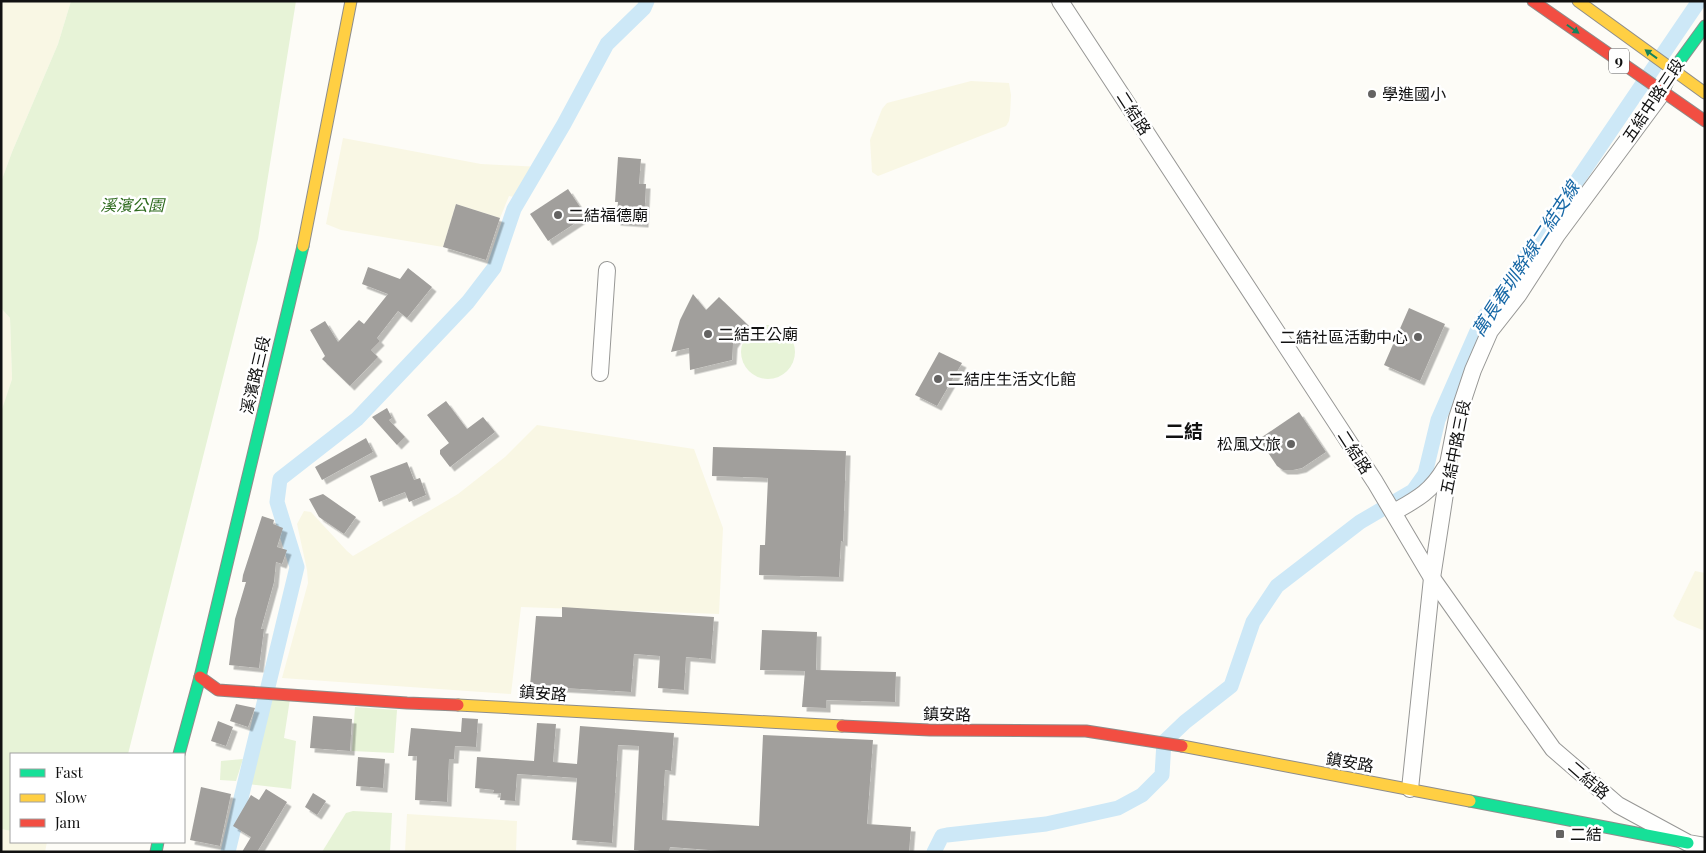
<svg xmlns="http://www.w3.org/2000/svg" width="1706" height="853" viewBox="0 0 1706 853" font-family="'Playfair Display','Noto Sans TC',serif">
  <defs>
    <filter id="shadow"><feDropShadow dx="4.5" dy="4.5" stdDeviation="0" flood-color="#0004"/></filter>
  </defs>
  <rect width="100%" height="100%" fill="#fdfcf7"/>
  <g fill="#f9f7e4">
    <path d="M1 1H71L58 44 12 152 1 182Z"/>
    <path d="M971 81 1009 83 1011 95 1010 115 1009 121 1006 126 878 176 872 172 870 140 882 109 887 103Z"/>
    <path d="M343 138 481 164 540 167 524 199 509 196 500 218 456 204 443 247 341 230 326 224Z"/>
    <path d="M1 308 10 318 12 379 1 412Z"/>
    <path d="M537 425 694 449 723 528 719 614 521 607 511 694 282 678 308 583 307 570 297 524 304 511 311 512 347 551 353 556 458 494 505 457Z"/>
    <path d="M1695 571 1705 573V631L1677 620 1673 616Z"/>
    <path d="M407 814 517 821 516 852H405Z"/>
    <path d="M1 829 11 831V842H47L45 852H1Z"/>
  </g>
  <g fill="#e7f3d7">
    <path d="M71 1H296L258 239 128 754H11V831L1 829V412L12 379 10 318 1 308V182L12 152 58 44Z"/>
    <circle cx="768" cy="352" r="27"/>
    <path d="M268 699H290L284 738 296 741 291 789 248 784Z"/>
    <path d="M355 707 397 710 394 753 352 751Z"/>
    <path d="M243 759 236 781 220 780 221 761Z"/>
    <path d="M353 811 392 813 390 852H322L346 813Z"/>
  </g>
  <g fill="none" stroke-linecap="round" stroke-linejoin="round">
    <g stroke="#cde8f7" stroke-width="15">
      <path d="M228 852 297 567 277 502 280 479 357 419 468 302 494 268 514 209 564 124 607 44 644 8 647 1"/>
      <path d="M934 852 942 836 947 835 1046 824 1118 808 1142 795 1162 775 1164 742 1185 722 1231 686 1253 622 1277 586 1360 522 1413 491 1425 474 1438 420 1481 322 1699 1"/>
    </g>
  </g>
  <g fill="#a19f9c" filter="url(#shadow)">
    <path d="M618 157 641 159 639 184H646L644 223 616 221 618 202H615Z"/>
    <path d="M568 189 586 216 548 241 530 214Z"/>
    <path d="M456 204 500 218 486 260 443 247Z"/>
    <path d="M368 267 400 279 408 268 432 287 407 318 398 311 377 338 380 341 371 350 378 357 350 386 322 359 325 356 310 330 325 321 338 342 359 320 364 324 388 294 362 284Z"/>
    <path d="M693 294 706 310 719 297 749 326 737 338 733 344 732 360 690 370 689 348 671 352 680 320Z"/>
    <path d="M1409 308 1445 324 1420 381 1384 365Z"/>
    <path d="M939 352 962 363 937 406 915 395Z"/>
    <path d="M446 401 467 429 483 417 495 432 450 467 440 454V450L449 443 427 415Z"/>
    <path d="M387 408 392 418 389 420 405 437 397 445 372 417Z"/>
    <path d="M1299 412 1326 452 1302 468 1293 470H1283L1277 466 1259 439Z"/>
    <path d="M366 438 373 452 322 480 315 467Z"/>
    <path d="M713 447 846 451 843 542 841 541 839 577 759 575 760 545H765L768 478 712 476Z"/>
    <path d="M407 462 414 480 420 478 426 495 409 502 405 492 379 502 370 476Z"/>
    <path d="M323 494 356 517 344 534 319 517 309 499Z"/>
    <path d="M262 516 274 520 273 524 283 528 277 547 287 550 282 564 276 562 274 582 261 629H264L259 668 229 665 235 619 246 582H242L243 575Z"/>
    <path d="M562 607 714 617 711 659 686 657 684 690 658 688 660 656 634 654 631 692 530 686 536 616 562 617Z"/>
    <path d="M762 630 817 632 816 670 896 672 895 702 826 700V708L802 707 805 671 760 670Z"/>
    <path d="M236 704 255 708 248 727 230 721Z"/>
    <path d="M313 716 352 719 350 751 310 748Z"/>
    <path d="M462 718 478 719 476 747 455 746 454 759H449L447 802 415 800 417 756H408L411 728 461 732Z"/>
    <path d="M218 721 233 727 226 746 211 741Z"/>
    <path d="M537 723 556 724 553 762 577 764 580 726 674 733 671 771 665 770 662 820 759 826 763 735 873 740 867 824 911 827 909 852H735L670 847 669 852 634 850 639 746 618 745 612 843 572 840 577 778 517 774 515 801 500 800 501 793H493L494 790 475 788 477 757 534 761Z"/>
    <path d="M358 757 385 759 383 788 356 786Z"/>
    <path d="M201 787 231 794 220 846 190 840Z"/>
    <path d="M266 789 287 802 257 852H242L251 837 233 826 251 795 259 800Z"/>
    <path d="M313 793 326 801 317 815 305 807Z"/>
  </g>
  <g fill="none" stroke-linecap="round" stroke-linejoin="round">
    <g stroke="#979795" stroke-width="18">
      <g id="street">
        <path d="M1060 1 1375 482 1432 578 1553 749 1618 805 1688 843 1705 846"/>
        <path d="M600 373 607 270"/>
        <path d="M1394 512C1417 499 1431 492 1445 468"/>
        <path d="M1410 789 1432 578 1446 487 1448 464 1457 418 1473 370 1490 331 1519 294 1557 235 1663 92"/>
      </g>
    </g>
    <g stroke="#8e8d8b" stroke-width="13">
      <g id="fast">
        <path d="M1666 86 1673 70 1705 26"/>
        <path d="M179 754 200 677 303 246"/>
        <path d="M1470 801 1688 843"/>
        <path d="M156 852 158 842"/>
      </g>
    </g>
    <g stroke="#8e8d8b" stroke-width="13">
      <g id="slow">
        <path d="M1578 1 1705 93"/>
        <path d="M303 246 351 1"/>
        <path d="M458 705 842 726"/>
        <path d="M1182 746 1470 801"/>
      </g>
    </g>
    <g stroke="#8e8d8b" stroke-width="13">
      <g id="jam">
        <path d="M1533 1 1705 121"/>
        <path d="M200 677 218 690 407 703 458 705"/>
        <path d="M842 726 930 730 1086 731 1182 746"/>
      </g>
    </g>
    <use href="#street" stroke="#fffffe" stroke-width="16"/>
    <use href="#fast" stroke="#16e098" stroke-width="11"/>
    <use href="#slow" stroke="#ffcf43" stroke-width="11"/>
    <use href="#jam" stroke="#f24e42" stroke-width="11"/>
  </g>
  <defs><path id="oneway-solid" d="M-6-.8H1V-3.2L6.5 0L1 3.2V.8H-6Z" transform="scale(1.25)"/></defs>
  <g fill="#14835b">
    <use href="#oneway-solid" transform="translate(1573 29) rotate(35)"/>
    <use href="#oneway-solid" transform="translate(1651 54) rotate(-144)"/>
  </g>
  <g fill="#646362" stroke="#fff" stroke-width="2">
    <circle cx="1372" cy="94" r="5"/>
    <circle cx="558" cy="215" r="5"/>
    <circle cx="708" cy="334" r="5"/>
    <circle cx="1418" cy="337" r="5"/>
    <circle cx="938" cy="379" r="5"/>
    <circle cx="1291" cy="444" r="5"/>
    <rect x="1555" y="829" width="10" height="10" rx="2.5"/>
  </g>
  <g text-anchor="middle" stroke-width="5" stroke-linejoin="round" paint-order="stroke">
    <rect fill="#fff" stroke="#585858" stroke-width="1" x="1609" y="48.5" width="20" height="25" rx="4"/>
    <g font-size="15" font-weight="bold" fill="#111">
      <text x="1619" y="66">9</text>
    </g>
    <g font-size="16" fill="#111" stroke="#fff" text-anchor="start">
      <text x="1382" y="100">學進國小</text>
      <text x="568" y="221">二結福德廟</text>
      <text x="718" y="340">二結王公廟</text>
      <text x="1408" y="343" text-anchor="end">二結社區活動中心</text>
      <text x="948" y="385">二結庄生活文化館</text>
      <text x="1281" y="450" text-anchor="end">松風文旅</text>
      <text x="1570" y="840">二結</text>
    </g>
    <g font-size="16" fill="#111" stroke="#fff">
      <text transform="translate(1653 100) rotate(-56)" y="6">五結中路三段</text>
      <text transform="translate(1134 113) rotate(57)" y="6">二結路</text>
      <text transform="translate(255 375) rotate(-77)" y="6">溪濱路三段</text>
      <text transform="translate(1455 447) rotate(-79)" y="6">五結中路三段</text>
      <text transform="translate(1355 452) rotate(57)" y="6">二結路</text>
      <text transform="translate(543 693) rotate(4)" y="6">鎮安路</text>
      <text transform="translate(947 714) rotate(1)" y="6">鎮安路</text>
      <text transform="translate(1350 762) rotate(10)" y="6">鎮安路</text>
      <text transform="translate(1589 780) rotate(41)" y="6">二結路</text>
    </g>
    <g font-size="16" font-style="italic" fill="#2f6b1f" stroke="#fff">
      <text x="132" y="211">溪濱公園</text>
    </g>
    <g font-size="18" font-style="italic" fill="#1768a6" stroke="#fff">
      <text transform="translate(1526 259) rotate(-57)" y="6">萬長春圳幹線二結支線</text>
    </g>
    <g font-size="19" font-weight="bold" fill="#111" stroke="#fff">
      <text x="1184" y="438">二結</text>
    </g>
  </g>
  <rect width="1706" height="853" fill="none" stroke="#111111" stroke-width="5"/>
  <rect x="10" y="753" width="175" height="90" fill="#ffffff" stroke="#a0a0a0"/>
  <rect x="20" y="769" width="25" height="8" fill="#16e098" stroke="#a0a0a0"/>
  <text x="55" y="778" font-size="15" fill="#111111">Fast</text>
  <rect x="20" y="794" width="25" height="8" fill="#ffcf43" stroke="#a0a0a0"/>
  <text x="55" y="803" font-size="15" fill="#111111">Slow</text>
  <rect x="20" y="819" width="25" height="8" fill="#f24e42" stroke="#a0a0a0"/>
  <text x="55" y="828" font-size="15" fill="#111111">Jam</text>
</svg>
